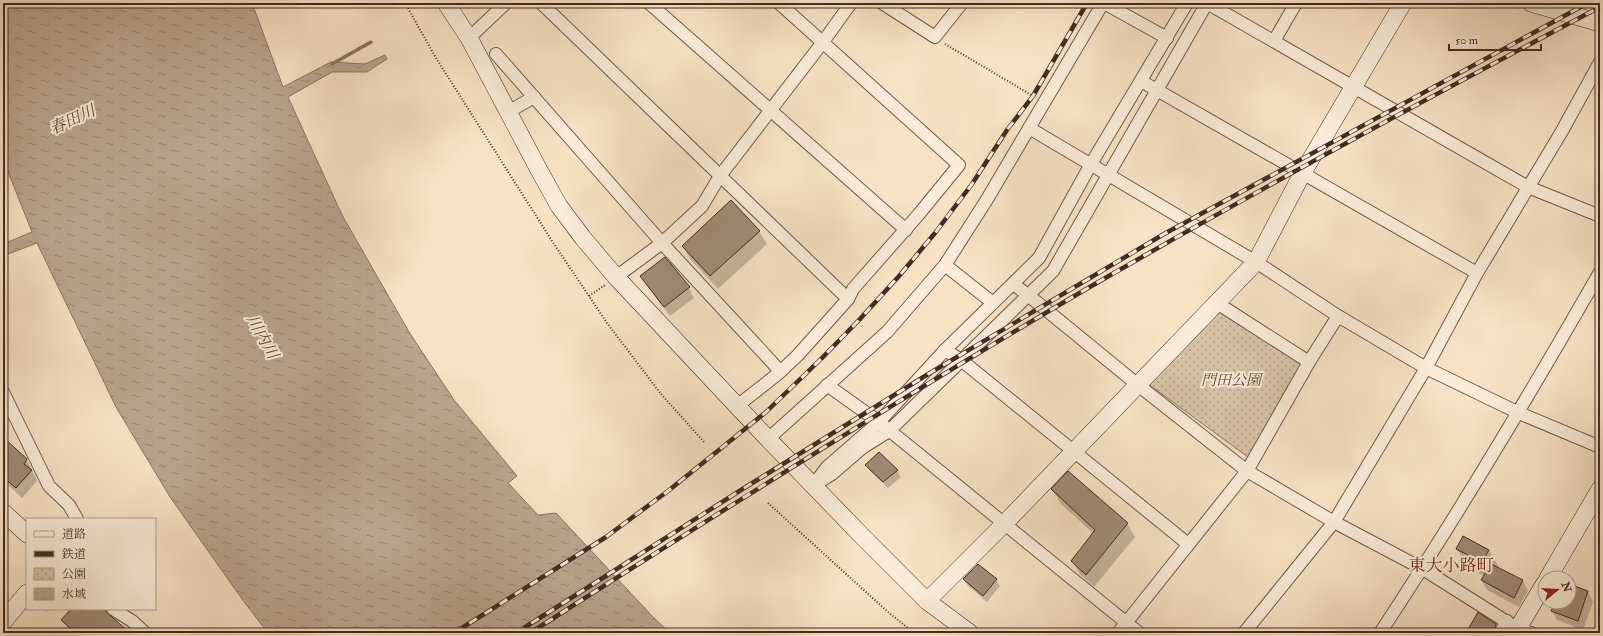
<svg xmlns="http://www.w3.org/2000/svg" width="1603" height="636" viewBox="0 0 1603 636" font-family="'IM FELL Double Pica','Noto Serif JP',serif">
  <defs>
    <pattern id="park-dots" width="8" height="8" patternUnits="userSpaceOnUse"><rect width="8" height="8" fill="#d8c3a9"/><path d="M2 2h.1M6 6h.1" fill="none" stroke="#b19f89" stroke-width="1.8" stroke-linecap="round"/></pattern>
    <pattern id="water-ripples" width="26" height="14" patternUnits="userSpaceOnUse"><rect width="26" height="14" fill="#b9a48e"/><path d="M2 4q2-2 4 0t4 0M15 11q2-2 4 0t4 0" fill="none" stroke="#988674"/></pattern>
  </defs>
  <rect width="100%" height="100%" fill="#f7e2c5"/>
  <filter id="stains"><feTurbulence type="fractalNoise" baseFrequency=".005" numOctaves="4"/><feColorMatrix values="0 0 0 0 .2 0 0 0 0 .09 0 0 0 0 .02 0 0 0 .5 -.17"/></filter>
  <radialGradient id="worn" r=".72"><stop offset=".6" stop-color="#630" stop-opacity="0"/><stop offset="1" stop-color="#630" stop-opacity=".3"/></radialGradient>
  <path fill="url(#park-dots)" stroke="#8d7866" d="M1219 311 1302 362 1248 457 1148 384Z"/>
  <path fill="url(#water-ripples)" stroke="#897463" d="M3 3H252L283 87 331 62 365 64 385 55 387 59 367 72H332L288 97 342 215 409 332 454 400 517 476 508 483 538 515 556 513 653 617 670 633H268L242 599 170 497 116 407 37 243 3 256V244L32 232 3 159Z"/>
  <g fill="#0003" fill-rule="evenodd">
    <path d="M759 231 767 244 718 289 690 259 683 246Z"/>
    <path d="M664 258 689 288 694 298 670 316 647 286 641 276Z"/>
    <path d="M3 438 27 460 37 481 22 498 8 485 3 477Z"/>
    <path d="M879 453 897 471 901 477 888 488 870 471 867 465Z"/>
    <path d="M1053 489 1127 523 1135 537 1094 587 1080 574 1072 561 1094 534 1060 503Z"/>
    <path d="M1457 549 1489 550 1500 569 1523 581 1528 591 1519 607 1487 590 1482 581 1484 576 1468 568ZM1483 560H1485L1481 567 1479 566Z"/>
    <path d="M964 579 996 580 1000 586 987 602 968 586Z"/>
    <path d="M1569 585 1588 592 1593 602 1583 630 1557 620 1552 611 1556 602H1569Z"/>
    <path d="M43 609H49L46 612Z"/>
    <path d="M72 609H107L104 612 129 633H72L68 630 63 620Z"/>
    <path d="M1496 625 1499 631V633H1470Z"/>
  </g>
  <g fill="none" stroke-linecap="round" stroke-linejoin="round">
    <path stroke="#897463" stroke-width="3.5" d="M332 64 371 42"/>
  </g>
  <g fill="#a08b77" stroke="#422c23">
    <path d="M731 200 760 231 710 276 682 246Z"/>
    <path d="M665 257 690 287 664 307 640 276Z"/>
    <path d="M3 437 27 459 24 464 32 470 16 488 3 477Z"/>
    <path d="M879 452 898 470 883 482 865 465Z"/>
    <path d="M1068 471 1128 523 1086 575 1071 561 1095 530 1051 489Z"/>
    <path d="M1463 536 1489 550 1482 562 1456 549Z"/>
    <path d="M978 564 997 579 983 596 963 579Z"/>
    <path d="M1491 564 1523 580 1514 598 1481 580Z"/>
    <path d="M1569 584 1588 591 1578 621 1551 611 1555 602H1569Z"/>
    <path d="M71 609H103L130 633H76L61 620Z"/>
    <path d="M1478 612 1496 624 1493 633H1466Z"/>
  </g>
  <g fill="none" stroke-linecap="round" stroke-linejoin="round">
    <g stroke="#6f5a4c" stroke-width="14">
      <g id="street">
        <path d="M541 3 848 299"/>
        <path d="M649 3 906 230"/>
        <path d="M882 3 935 37 962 3"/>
        <path d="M1104 3 1167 38"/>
        <path d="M1207 3 1528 187 1600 216"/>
        <path d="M469 38 506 3"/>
        <path d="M1274 41 1296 3"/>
        <path d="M496 54 662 243 780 371"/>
        <path d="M1141 81 1477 273"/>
        <path d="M508 112 534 97"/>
        <path d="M1029 128 1256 262 1338 316 1426 368 1519 413 1600 447"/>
        <path d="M945 265 993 303"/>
        <path d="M616 277 662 243 702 206 720 176 823 42 851 3"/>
        <path d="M1013 284 1028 295 1138 385 1247 471 1334 522 1423 569 1518 629 1531 633"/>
        <path d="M1217 303 1309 362"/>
        <path d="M945 350 961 360 1188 544"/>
        <path d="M827 385 879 422 1139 633"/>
        <path d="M3 392 49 486 69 505 77 519"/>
        <path d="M737 406 779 373 798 355 848 299 853 289 919 214 959 165 779 3"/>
        <path d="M768 439 887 332 945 265 986 201 1103 3"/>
        <path d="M818 479 827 467 879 422 945 350 1039 258 1091 164 1187 3"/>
        <path d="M814 485 832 474 862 448 889 431 1053 271 1207 3"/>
        <path d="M113 609 132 621 145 633"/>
        <path d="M1118 633 1247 471 1309 362 1338 316"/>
        <path d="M1244 633 1334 522 1426 368 1477 273 1562 131 1600 62"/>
        <path d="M1380 633C1458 515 1530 394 1600 272"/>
        <path d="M1500 633 1507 621"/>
      </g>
    </g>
    <g stroke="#422c23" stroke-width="18">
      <g id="secondary">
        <path d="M446 3 469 38 539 170 559 206 583 238 616 277 768 439 862 536 927 601 970 633"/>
        <path d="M1531 3 1600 23"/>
        <path d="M3 512 27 534"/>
        <path d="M1548 578 1600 489"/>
        <path d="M927 601 1005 523 1256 262 1302 174 1403 3"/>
        <path d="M3 622 27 593"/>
        <path d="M1515 633 1545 583"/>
      </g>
    </g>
    <g stroke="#422c23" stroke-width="2" stroke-dasharray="1 2" stroke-linecap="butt">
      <path d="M405 3 436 58 552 241 607 323 661 394 705 443"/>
      <path d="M945 44 1033 96V97"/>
      <path d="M589 296 605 285"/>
      <path d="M768 503 888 612 914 633"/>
    </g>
    <use href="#street" stroke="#faecd9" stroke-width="12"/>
    <use href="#secondary" stroke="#faecd9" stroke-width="17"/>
    <g stroke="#422c23" stroke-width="4.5">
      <g id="rail">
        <path d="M454 633 606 537 668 491 766 412 822 358 860 319 900 275 935 233 972 184 1007 130 1033 96 1087 3"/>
        <path d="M516 633 741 490 925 376 1164 234 1588 3"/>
        <path d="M530 633C710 518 891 404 1076 295 1248 195 1424 100 1600 7"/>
      </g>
    </g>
    <use href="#rail" stroke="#faecd9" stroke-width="3" stroke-dasharray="9" stroke-linecap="butt"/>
  </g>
  <g text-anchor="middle" stroke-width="4" stroke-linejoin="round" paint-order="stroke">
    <g font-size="15" font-style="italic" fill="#604a3e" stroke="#faecd9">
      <text x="1231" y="385">門田公園</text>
    </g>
    <g font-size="16" font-style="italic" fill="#604a3e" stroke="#faecd9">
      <text transform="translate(72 119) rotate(-25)" y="6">春田川</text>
      <text transform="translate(263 336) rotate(61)" y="6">川内川</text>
    </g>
    <g font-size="17" fill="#7a1f14" stroke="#faecd9">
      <text x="1451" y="571">東大小路町</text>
    </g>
  </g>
  <rect width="1603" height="636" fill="none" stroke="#f7e2c5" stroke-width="16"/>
  <rect x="4" y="4" width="1595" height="628" fill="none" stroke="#422c23" stroke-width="2"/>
  <rect x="8" y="8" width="1587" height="620" fill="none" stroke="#422c23"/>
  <rect x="26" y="518" width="130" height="92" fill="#faecd9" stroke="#b09f90"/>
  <rect x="34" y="531" width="20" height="6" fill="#faecd9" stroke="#b09f90"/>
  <text x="62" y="538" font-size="12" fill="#422c23">道路</text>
  <rect x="34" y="551" width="20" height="6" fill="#422c23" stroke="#b09f90"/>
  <text x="62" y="558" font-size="12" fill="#422c23">鉄道</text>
  <rect x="34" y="568" width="20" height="12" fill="url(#park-dots)" stroke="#b09f90"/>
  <text x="62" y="578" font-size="12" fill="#422c23">公園</text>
  <rect x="34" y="588" width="20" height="12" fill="url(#water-ripples)" stroke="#b09f90"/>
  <text x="62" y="598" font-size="12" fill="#422c23">水域</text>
  <g transform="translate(1557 590) rotate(72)"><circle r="19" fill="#faecd9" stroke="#b09f90"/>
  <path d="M0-3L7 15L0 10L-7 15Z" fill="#8f2418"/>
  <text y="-6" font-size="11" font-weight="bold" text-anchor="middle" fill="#422c23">N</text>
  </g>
  <path d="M1449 44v6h92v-6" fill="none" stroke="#422c23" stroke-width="2"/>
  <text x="1455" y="44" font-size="12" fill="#422c23" stroke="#faecd9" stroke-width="3" paint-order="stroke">50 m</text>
  <rect width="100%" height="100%" filter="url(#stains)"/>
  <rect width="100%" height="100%" fill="url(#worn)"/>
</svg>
